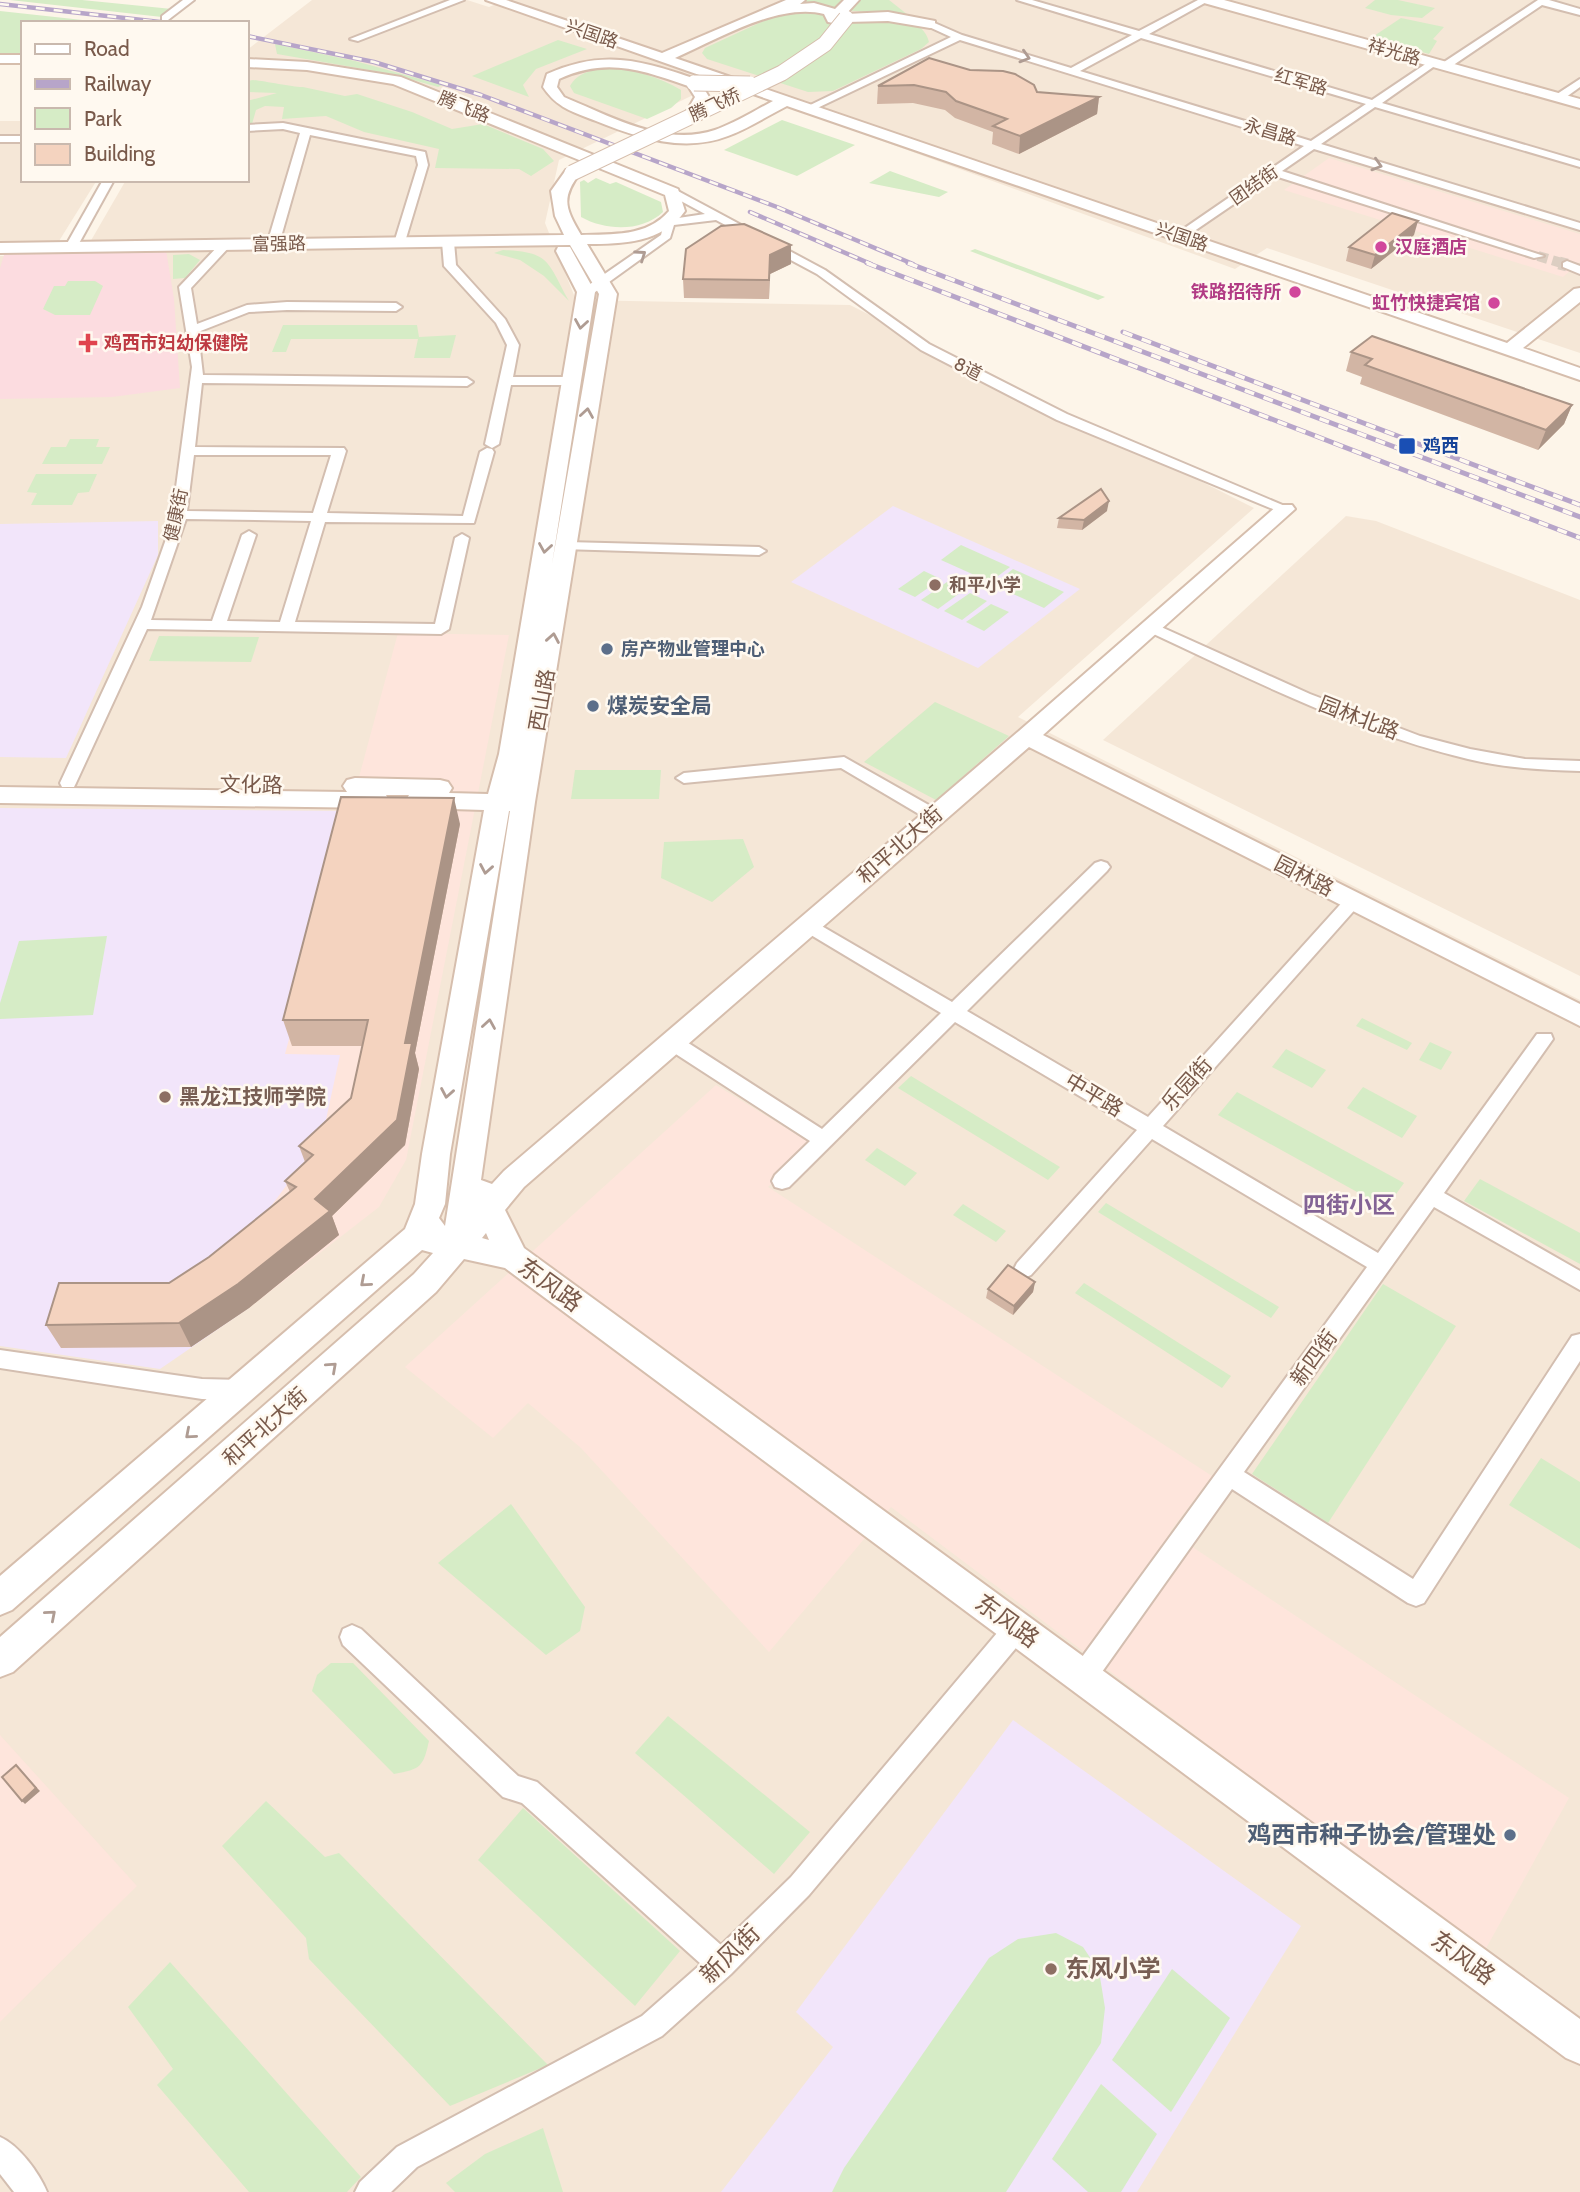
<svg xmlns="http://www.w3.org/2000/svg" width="1580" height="2192" viewBox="0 0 1580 2192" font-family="Cabin,'Noto Sans SC',sans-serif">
  <rect width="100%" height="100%" fill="#fdf5e9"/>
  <g fill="#f5e7d7">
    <path d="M312 0H467L489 7 506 0H1580V353L1267 248 1235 269 720 82 559 160 545 223 576 300 850 305 1254 508 1018 717 1580 1000V2192H0V256H82L126 180H247V50Z"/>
    <path d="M0 121H23V180H97L59 241H0Z"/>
    <path d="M1346 516 1376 521 1580 600V976L1103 740Z"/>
  </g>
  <g fill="#fee5dc">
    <path d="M1329 158 1580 234V262L1563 277 1284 190Z"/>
    <path d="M398 633 509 635 406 1160 379 1207 249 1308 216 1278 284 1054Z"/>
    <path d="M716 1085 812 1144 768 1187 1212 1476 1170 1532 1569 1798 1484 1952 891 1507 769 1652 581 1448 528 1403 493 1438 405 1367Z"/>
    <path d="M0 1735 137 1886 0 2022Z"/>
  </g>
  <g fill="#f2e5fa">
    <path d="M893 506 1080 589 978 668 791 582Z"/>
    <path d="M158 521V555L66 758 0 757V524Z"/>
    <path d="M0 808 350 811 285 1054 340 1055 322 1138 217 1278 249 1308 160 1369 0 1346Z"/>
    <path d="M1013 1720 1301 1926 1137 2192H721L833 2047 796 2012Z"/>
  </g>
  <path fill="#fcdce0" d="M166 250 174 299 180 388 112 397 0 399V268L5 252Z"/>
  <g fill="#d6ecc6">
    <path d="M10 0H82L172 9 162 17Z"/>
    <path d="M806 0H889L908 15 789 6Z"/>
    <path d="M1375 0H1398L1435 8 1422 18 1391 15 1365 8Z"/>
    <path d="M0 11 110 23H23V55H0Z"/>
    <path d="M815 11C844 29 919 1 929 42L921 49 833 91 808 92 707 59 702 53 705 48 783 12Z"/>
    <path d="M1401 18 1444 27 1433 39 1437 41 1429 54 1371 38Z"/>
    <path d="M558 40 587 49 536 69 523 85 529 97 472 76Z"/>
    <path d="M275 44 355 61 442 85 438 87 392 74 277 54Z"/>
    <path d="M608 68C633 69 659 77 681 90V99L671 108 647 119 574 93 570 86C578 72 592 70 608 68Z"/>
    <path d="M253 80C264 81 297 88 303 87L345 96 357 94 412 112 452 129 483 124 543 149 554 161 531 176 519 169 435 168 439 149 364 132 326 116 282 119 284 107 265 106 256 110 252 124H247V101L277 93 247 92V81Z"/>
    <path d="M782 120 855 145 797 176 724 150Z"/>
    <path d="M890 171 948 192 939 197 869 183Z"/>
    <path d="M596 178 610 184 616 182 661 202 663 212C642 232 606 231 581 217L580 182 584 180 588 183Z"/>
    <path d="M975 249 1105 297 1098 300 970 251Z"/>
    <path d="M503 250C551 252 547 262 569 301L544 276 520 260 494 253Z"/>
    <path d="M189 254 200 260 185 278 173 279V255Z"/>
    <path d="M68 281H95L103 286 90 315H55L43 309 54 286H65Z"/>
    <path d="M283 325H417L419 337 456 335 450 358H414L418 339H291L286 352H272Z"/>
    <path d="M70 439H99L96 447H110L102 464H42L51 447H66Z"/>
    <path d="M36 474H97L89 492 78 493 72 505H31L37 493 27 492Z"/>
    <path d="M961 545 1010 567 990 582 941 560Z"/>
    <path d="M1013 569 1064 592 1044 608 993 585Z"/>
    <path d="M924 571 941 579 915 597 898 589Z"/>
    <path d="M947 582 964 590 938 609 921 600Z"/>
    <path d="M970 593 987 601 962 620 944 611Z"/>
    <path d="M991 604 1009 612 984 631 966 622Z"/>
    <path d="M159 636 259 637 251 662 149 661Z"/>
    <path d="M935 702 1009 736 936 800 864 762Z"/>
    <path d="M575 770H661L659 799H571Z"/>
    <path d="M743 839 754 867 712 902 661 878 664 842Z"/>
    <path d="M107 936 93 1015 0 1019V1003L19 941Z"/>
    <path d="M1362 1018 1412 1043 1407 1050 1356 1026Z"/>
    <path d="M1430 1042 1452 1052 1441 1070 1419 1060Z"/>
    <path d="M1286 1049 1326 1070 1312 1088 1272 1067Z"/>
    <path d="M911 1076 1060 1167 1048 1180 898 1088Z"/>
    <path d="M1363 1087 1417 1116 1402 1138 1347 1108Z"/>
    <path d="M1237 1092 1404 1183 1386 1208 1218 1115Z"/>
    <path d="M877 1148 917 1173 905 1186 865 1160Z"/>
    <path d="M1480 1179 1580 1233V1264L1464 1201Z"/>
    <path d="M1106 1203 1279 1307 1271 1318 1098 1212Z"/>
    <path d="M963 1204 1006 1231 996 1242 953 1215Z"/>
    <path d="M1084 1283 1231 1376 1222 1388 1075 1293Z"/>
    <path d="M1383 1284 1456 1326 1328 1523 1252 1474Z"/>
    <path d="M1541 1458 1580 1482V1549L1509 1505Z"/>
    <path d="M511 1504 585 1607 580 1631 546 1655 438 1563Z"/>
    <path d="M331 1663H353L429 1741C423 1767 421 1769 394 1774L312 1691 317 1675Z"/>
    <path d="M668 1716 810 1832 774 1874 635 1753Z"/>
    <path d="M266 1801 325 1857 339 1853 548 2065 450 2106 309 1959 306 1938 222 1846Z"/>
    <path d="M523 1808 680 1951 635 2006 478 1860Z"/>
    <path d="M1056 1933 1083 1947 1099 1971 1105 2008 1101 2043 1006 2192H832L844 2168 989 1958 1018 1939Z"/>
    <path d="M170 1962 361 2177 347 2192H249L157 2085 173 2069 128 2007Z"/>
    <path d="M1172 1969 1230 2018 1171 2112 1112 2060Z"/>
    <path d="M1101 2084 1157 2134 1121 2192H1088L1052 2159Z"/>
    <path d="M543 2128 563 2192H455L446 2183 485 2154Z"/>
  </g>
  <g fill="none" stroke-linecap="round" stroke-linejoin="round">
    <path stroke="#dccec2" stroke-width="10" stroke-dasharray="10 5" stroke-linecap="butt" d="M1538 256 1565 264"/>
    <path stroke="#dccec2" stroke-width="13" stroke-dasharray="13 6" stroke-linecap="butt" d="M1559 263 1567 265"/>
    <g stroke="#d3beb0" stroke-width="4">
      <g id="street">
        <path d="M183 0H194L168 20H162V16Z"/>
        <path d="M450 0H464L358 41 350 39Z"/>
        <path d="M1017 0H1032L1139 31 1198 0H1210L1149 34 1372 100 1430 61H1436V65L1382 103 1580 161V167L1375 107 1321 144 1580 223V230L1314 149 1282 171 1544 256 1534 258 1275 176 1184 238H1176V234L1304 146 960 40 811 111 802 109 951 37 927 26 925 24 930 21 962 35 1071 68 1132 35ZM1141 38 1366 104 1311 141 1080 71Z"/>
        <path d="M1538 0H1549L1580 9V15L1542 5 1449 68H1441V64Z"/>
        <path d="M1580 79V87L1562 100H1554V96Z"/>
        <path d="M283 123 425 152 428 165 404 245 394 243 418 165 416 156 310 135 279 244 269 246 267 244 300 133 283 129 247 131V125Z"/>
        <rect x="0" y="136" width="23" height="6"/>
        <path d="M103 180H114L77 247 67 249 65 247Z"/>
        <path d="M668 190H676L825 270 929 344 1067 414 1292 509 1290 512H1280L1057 420 921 350 817 274 716 220 674 225 670 238 591 295H583V289L661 235 665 220 705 214 668 194Z"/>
        <path d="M448 239 454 242 456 265 505 319 519 345 513 377H572L578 381 572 385H511L499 444 492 448 485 444 507 345 496 323 444 266 442 242Z"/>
        <path d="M221 243 231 245 191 288 197 324 247 305 287 302 396 303 402 307 396 311 287 310 249 312 198 332 203 375 467 378 473 382 467 386 202 383 195 447 344 448 346 451 327 513 463 516 480 452 487 448 492 449 494 452 474 523 325 522 295 622 435 624 455 538 462 534 469 538 449 629 441 634 147 629 76 783 74 787H62L60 783 142 607 171 525 192 367 179 287ZM194 455H331L313 513 187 511ZM186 519 311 521 280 622 227 621 256 535 249 531 242 535 212 621 151 620Z"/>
        <path d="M1567 261 1580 266V274L1563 267V263Z"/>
        <path d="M567 542 759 547 766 551 759 555 562 549 560 546Z"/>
        <path d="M1150 622 1310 694 1420 736 1470 749 1525 759 1580 761V771C1542 770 1505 768 1468 759 1355 732 1250 679 1145 630L1143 627 1145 624Z"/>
        <path d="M844 757 941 812 943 816 941 820H929L841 768 684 783 676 778 684 773Z"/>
        <path d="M1101 861 1107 863 1110 867 1107 871 967 1011 1148 1117 1347 897H1359L1362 901 1359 905 1163 1126 1378 1253 1537 1034H1551L1553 1039 1444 1193 1580 1271V1290L1434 1207 1244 1472 1413 1579 1572 1336 1580 1334V1361L1424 1603 1416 1606 1408 1603 1232 1489 1092 1686 1083 1689 1074 1686 1071 1677 1074 1668 1367 1267 1152 1139 1031 1275 1024 1278 1017 1275 1014 1269 1017 1263 1137 1130 955 1022 789 1187 782 1189 775 1187 772 1181 775 1175 810 1141 665 1047 663 1042 665 1037H679L822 1129 941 1013 801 929 798 925 801 921H813L952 1002 1095 863Z"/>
        <path d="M0 1350 202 1379 242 1380 250 1383 253 1390 250 1397 242 1400 202 1399 0 1368Z"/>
        <path d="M1017 1616 1026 1620 1029 1628 1026 1636 809 1895 731 1974 662 2036 417 2167 391 2192H355L360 2182 397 2147 642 2016 701 1964 522 1803 503 1797 343 1645 340 1637 343 1629 352 1625 361 1629 518 1776 537 1782 721 1945 791 1877 1008 1620Z"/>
        <path d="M0 2137C19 2145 39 2173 47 2192H14L0 2174Z"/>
      </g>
    </g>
    <g stroke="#d6bead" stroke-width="4">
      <g id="secondary">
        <path d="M486 0H506L662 53 786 0H805L800 4 814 3 835 9 844 0H859L846 14 888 12 935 21V27L930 28 888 21 846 22 840 20 833 23 828 22 824 14C779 2 716 40 675 58L1507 343 1574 289 1580 288V302L1523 348 1580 368V380L787 106C767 116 749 128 728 136 684 153 638 138 596 121 573 112 557 108 543 87L547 74C604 48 643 61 699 80L709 97 697 119 692 121 684 116 695 97 688 86C641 70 607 57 559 79L557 87 564 97C610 116 664 147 715 130 735 123 754 111 773 101Z"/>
        <path d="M1202 0H1224L1580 99V108L1204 3Z"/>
        <rect x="0" y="55" width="23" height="8"/>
        <path d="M247 59 307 62 401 77 678 189 685 211C662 243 623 244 587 244L617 294 535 802 481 1180 492 1184 504 1171 1019 731 1278 505H1292L1295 509 1043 735 1580 1004V1026L1029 747 524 1187 505 1210 524 1248 1580 2019V2064L1566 2058 505 1268 464 1259 436 1292 13 1672 0 1677V1637L414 1274 433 1253 422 1250 12 1610 0 1615V1576L405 1229 415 1204 422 1154 484 810 418 808 409 806 406 800 409 795H386L389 800 386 806 377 808 0 803V787L347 792 343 786 347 780 355 778 440 780 448 782 452 788 449 793 488 794 499 754 577 292 556 251 558 247H570L595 292 552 564 599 294 570 245 0 253V243L564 235 555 216 551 191 566 170 572 168 580 173C561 198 565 208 581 235 612 234 647 237 669 211L665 195 393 84 307 70 247 67ZM509 811H510L445 1226 439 1218 445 1204 450 1154ZM486 1233 489 1240 482 1238Z"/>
      </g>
    </g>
    <use href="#street" fill="#fff" fill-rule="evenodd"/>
    <use href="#secondary" fill="#fff" fill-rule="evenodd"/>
    <g stroke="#b7a5c9" stroke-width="4.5">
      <g id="rail-far1">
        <path d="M0 4 169 23"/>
        <path d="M247 36 374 62 481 95 777 207 913 264"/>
        <path d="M750 212 871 264"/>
      </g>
    </g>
    <g stroke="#b7a5c9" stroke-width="5">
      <g id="rail">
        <path d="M867 263 1580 538"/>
        <path d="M908 263 1580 517"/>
        <path d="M1123 332 1580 505"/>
      </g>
    </g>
    <use href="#rail-far1" stroke="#fff9f0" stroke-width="2.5" stroke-dasharray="9" stroke-linecap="butt"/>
    <use href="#rail" stroke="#fff9f0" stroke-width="3.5" stroke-dasharray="10" stroke-linecap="butt"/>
    <g stroke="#d6bead" stroke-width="17" stroke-linecap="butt">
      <g id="secondary-bridge">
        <path d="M694 83 750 84"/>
        <path d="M572 173 782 73 825 44 846 18"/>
      </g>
    </g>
    <use href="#secondary-bridge" stroke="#fff" stroke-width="15"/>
  </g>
  <g fill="#d2b5a4">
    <path d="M970 70 1037 92 1099 97 1097 114 1019 154 992 144 993 132 955 118 945 110 913 103 877 104 878 86Z"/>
    <path d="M1414 235 1371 269 1346 261 1349 247Z"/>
    <path d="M791 245V264L770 274 769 299 684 298 683 279Z"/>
    <path d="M1351 352 1572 405 1564 424 1538 450 1360 384 1362 377 1346 371Z"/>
    <path d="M1107 511 1082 530 1057 528 1059 518Z"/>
    <path d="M460 824 415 1053 419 1069 405 1145 332 1216 339 1235 249 1308 191 1347 61 1348 46 1325 169 1283 209 1257 290 1192 285 1181 305 1162 299 1146 351 1098 362 1046H292L283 1020Z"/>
    <path d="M1035 1282 1033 1292 1013 1315 986 1298 988 1289Z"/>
  </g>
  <g fill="#ab9486">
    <path d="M1099 97 1097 114 1019 154 1020 136Z"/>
    <path d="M1418 221 1414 235 1371 269 1375 255Z"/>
    <path d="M791 245V264L770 274 769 299 770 255Z"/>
    <path d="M1572 405 1564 424 1538 450 1546 430Z"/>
    <path d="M1109 501 1107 511 1082 530 1084 520Z"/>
    <path d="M454 798 460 824 415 1053 419 1069 405 1145 332 1216 339 1235 249 1308 191 1347 179 1323 315 1199 405 1043Z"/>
    <path d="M1035 1282 1033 1292 1013 1315 1014 1306Z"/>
    <path d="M19 1769 40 1791 25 1804 22 1801Z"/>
  </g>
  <g fill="#f4d3bf" stroke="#ab9486" stroke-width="2">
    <path d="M929 58 970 70 1003 71 1015 74 1034 85 1037 92 1099 97 1020 136 993 126 1007 119 956 101 946 92 914 85 878 86Z"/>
    <path d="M1392 213 1418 221 1375 255 1349 247Z"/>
    <path d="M744 224 791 245 770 255 769 280 683 279 686 249 721 226Z"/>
    <path d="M1372 336 1572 405 1546 430 1365 365 1372 359 1351 352Z"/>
    <path d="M1101 489 1109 501 1084 520 1059 518Z"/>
    <path d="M341 797 454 798 405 1043H412L397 1120 315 1199 330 1211 238 1284 179 1323 46 1325 59 1283H169L209 1257 296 1187 285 1181 313 1155 299 1146 351 1098 368 1020H283Z"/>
    <path d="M1008 1265 1035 1282 1014 1306 988 1289Z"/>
    <path d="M16 1765 36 1788 22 1801 2 1777Z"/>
  </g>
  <defs><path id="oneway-chevron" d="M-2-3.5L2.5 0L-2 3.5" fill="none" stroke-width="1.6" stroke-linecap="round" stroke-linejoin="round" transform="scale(1.75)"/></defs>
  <g stroke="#af9c93">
    <use href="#oneway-chevron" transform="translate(1025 57) rotate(17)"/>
    <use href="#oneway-chevron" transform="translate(1377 165) rotate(17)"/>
    <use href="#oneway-chevron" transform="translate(641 255) rotate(-35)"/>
    <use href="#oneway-chevron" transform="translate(581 324) rotate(99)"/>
    <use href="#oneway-chevron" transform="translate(587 413) rotate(-81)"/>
    <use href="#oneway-chevron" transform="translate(545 548) rotate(99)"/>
    <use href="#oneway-chevron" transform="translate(553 638) rotate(-80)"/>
    <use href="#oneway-chevron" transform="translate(486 869) rotate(100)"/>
    <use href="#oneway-chevron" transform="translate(489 1024) rotate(-81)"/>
    <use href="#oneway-chevron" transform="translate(447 1093) rotate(100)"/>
    <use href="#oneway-chevron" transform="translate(365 1282) rotate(139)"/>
    <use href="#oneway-chevron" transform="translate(332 1367) rotate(-42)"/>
    <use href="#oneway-chevron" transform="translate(190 1434) rotate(139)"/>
    <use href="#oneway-chevron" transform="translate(51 1615) rotate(-41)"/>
  </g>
  <g fill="#d1479c" stroke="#fff9f0" stroke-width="2.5">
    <circle cx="1381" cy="247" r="7"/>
    <circle cx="1295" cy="292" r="7"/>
    <circle cx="1494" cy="303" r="7"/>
  </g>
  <path fill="#e0444e" stroke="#fff9f0" stroke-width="2.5" d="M84.5 332.5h7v7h7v7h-7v7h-7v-7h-7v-7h7z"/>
  <rect fill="#1a4fb4" stroke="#fff9f0" stroke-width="2.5" x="1398" y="437" width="18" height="18" rx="3.5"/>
  <g fill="#8d6e63" stroke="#fff9f0" stroke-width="2.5">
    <circle cx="935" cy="585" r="7"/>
    <circle cx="165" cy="1097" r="7"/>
    <circle cx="1051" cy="1969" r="7"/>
  </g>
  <g fill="#5c6f8a" stroke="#fff9f0" stroke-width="2.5">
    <circle cx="607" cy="649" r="7"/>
    <circle cx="593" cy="706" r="7"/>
    <circle cx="1510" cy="1835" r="7"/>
  </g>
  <g text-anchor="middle" stroke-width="5" stroke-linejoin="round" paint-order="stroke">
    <g font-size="18" fill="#795a4b" stroke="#fff9f0">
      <text transform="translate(592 34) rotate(19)" y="6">兴国路</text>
      <text transform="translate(1394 52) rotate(16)" y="6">祥光路</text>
      <text transform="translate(1301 82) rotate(16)" y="6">红军路</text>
      <text transform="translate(715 105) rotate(-25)" y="6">腾飞桥</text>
      <text transform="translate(464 107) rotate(22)" y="6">腾飞路</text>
      <text transform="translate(1270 132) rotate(17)" y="6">永昌路</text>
      <text transform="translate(1254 185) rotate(-35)" y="6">团结街</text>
      <text transform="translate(1182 237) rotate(19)" y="6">兴国路</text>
      <text transform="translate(279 244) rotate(-1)" y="6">富强路</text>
      <text transform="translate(968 369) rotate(27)" y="6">8道</text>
      <text transform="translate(176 515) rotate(-78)" y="6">健康街</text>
    </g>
    <g font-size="18" font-weight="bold" fill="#b23c85" stroke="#fff9f0" text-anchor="end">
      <text x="1395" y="253" text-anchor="start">汉庭酒店</text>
      <text x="1281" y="298">铁路招待所</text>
      <text x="1480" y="309">虹竹快捷宾馆</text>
    </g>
    <g font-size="18" font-weight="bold" fill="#be3a42" stroke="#fff9f0" text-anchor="start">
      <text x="104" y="349">鸡西市妇幼保健院</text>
    </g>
    <g font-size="18" font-weight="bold" fill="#164399" stroke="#fff9f0" text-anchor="start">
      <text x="1423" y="452">鸡西</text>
    </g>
    <g font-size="18" font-weight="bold" fill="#785e54" stroke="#fff9f0" text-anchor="start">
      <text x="949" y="591">和平小学</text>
    </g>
    <g font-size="18" font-weight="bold" fill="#4e5e75" stroke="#fff9f0" text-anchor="start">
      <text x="621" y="655">房产物业管理中心</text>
    </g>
    <g font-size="21" fill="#795a4b" stroke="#fff9f0">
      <text transform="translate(542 700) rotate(-80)" y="7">西山路</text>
      <text transform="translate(1359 718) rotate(21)" y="7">园林北路</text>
      <text transform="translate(251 785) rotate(1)" y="7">文化路</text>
      <text transform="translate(900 845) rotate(-41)" y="7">和平北大街</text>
      <text transform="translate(1304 876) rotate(27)" y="7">园林路</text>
      <text transform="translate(1187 1084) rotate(-48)" y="7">乐园街</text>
      <text transform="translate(1094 1095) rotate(31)" y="7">中平路</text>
      <text transform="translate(1314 1358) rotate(-54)" y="7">新四街</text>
      <text transform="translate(265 1427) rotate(-42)" y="7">和平北大街</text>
    </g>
    <g font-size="21" font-weight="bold" fill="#4e5e75" stroke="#fff9f0" text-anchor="start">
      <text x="607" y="713">煤炭安全局</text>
    </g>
    <g font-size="21" font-weight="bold" fill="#785e54" stroke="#fff9f0" text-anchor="start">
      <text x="179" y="1104">黑龙江技师学院</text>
    </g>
    <g font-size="23" font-weight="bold" fill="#836395" stroke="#fff9f0">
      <text x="1349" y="1213">四街小区</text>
    </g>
    <g font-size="24" fill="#795a4b" stroke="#fff9f0">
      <text transform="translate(550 1285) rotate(36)" y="8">东风路</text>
      <text transform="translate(1007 1621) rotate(36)" y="8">东风路</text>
      <text transform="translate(730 1954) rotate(-44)" y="8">新风街</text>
      <text transform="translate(1463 1958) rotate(36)" y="8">东风路</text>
    </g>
    <g font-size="24" font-weight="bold" fill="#4e5e75" stroke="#fff9f0" text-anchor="end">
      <text x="1496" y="1843">鸡西市种子协会/管理处</text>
    </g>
    <g font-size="24" font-weight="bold" fill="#785e54" stroke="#fff9f0" text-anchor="start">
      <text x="1065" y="1977">东风小学</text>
    </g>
  </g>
  <rect x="21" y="21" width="228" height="161" fill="#fff9f0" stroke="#c9b9ae" stroke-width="2"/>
  <rect x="35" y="44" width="35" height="10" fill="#ffffff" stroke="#c9b9ae" stroke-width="2"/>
  <text x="84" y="56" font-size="21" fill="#795a4b">Road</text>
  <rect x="35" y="79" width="35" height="10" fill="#b7a5c9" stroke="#c9b9ae" stroke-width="2"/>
  <text x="84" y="91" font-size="21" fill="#795a4b">Railway</text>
  <rect x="35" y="108" width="35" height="21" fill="#d6ecc6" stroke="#c9b9ae" stroke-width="2"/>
  <text x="84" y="126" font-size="21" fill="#795a4b">Park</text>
  <rect x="35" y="144" width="35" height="21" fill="#f4d3bf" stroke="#c9b9ae" stroke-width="2"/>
  <text x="84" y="161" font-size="21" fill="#795a4b">Building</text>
</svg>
